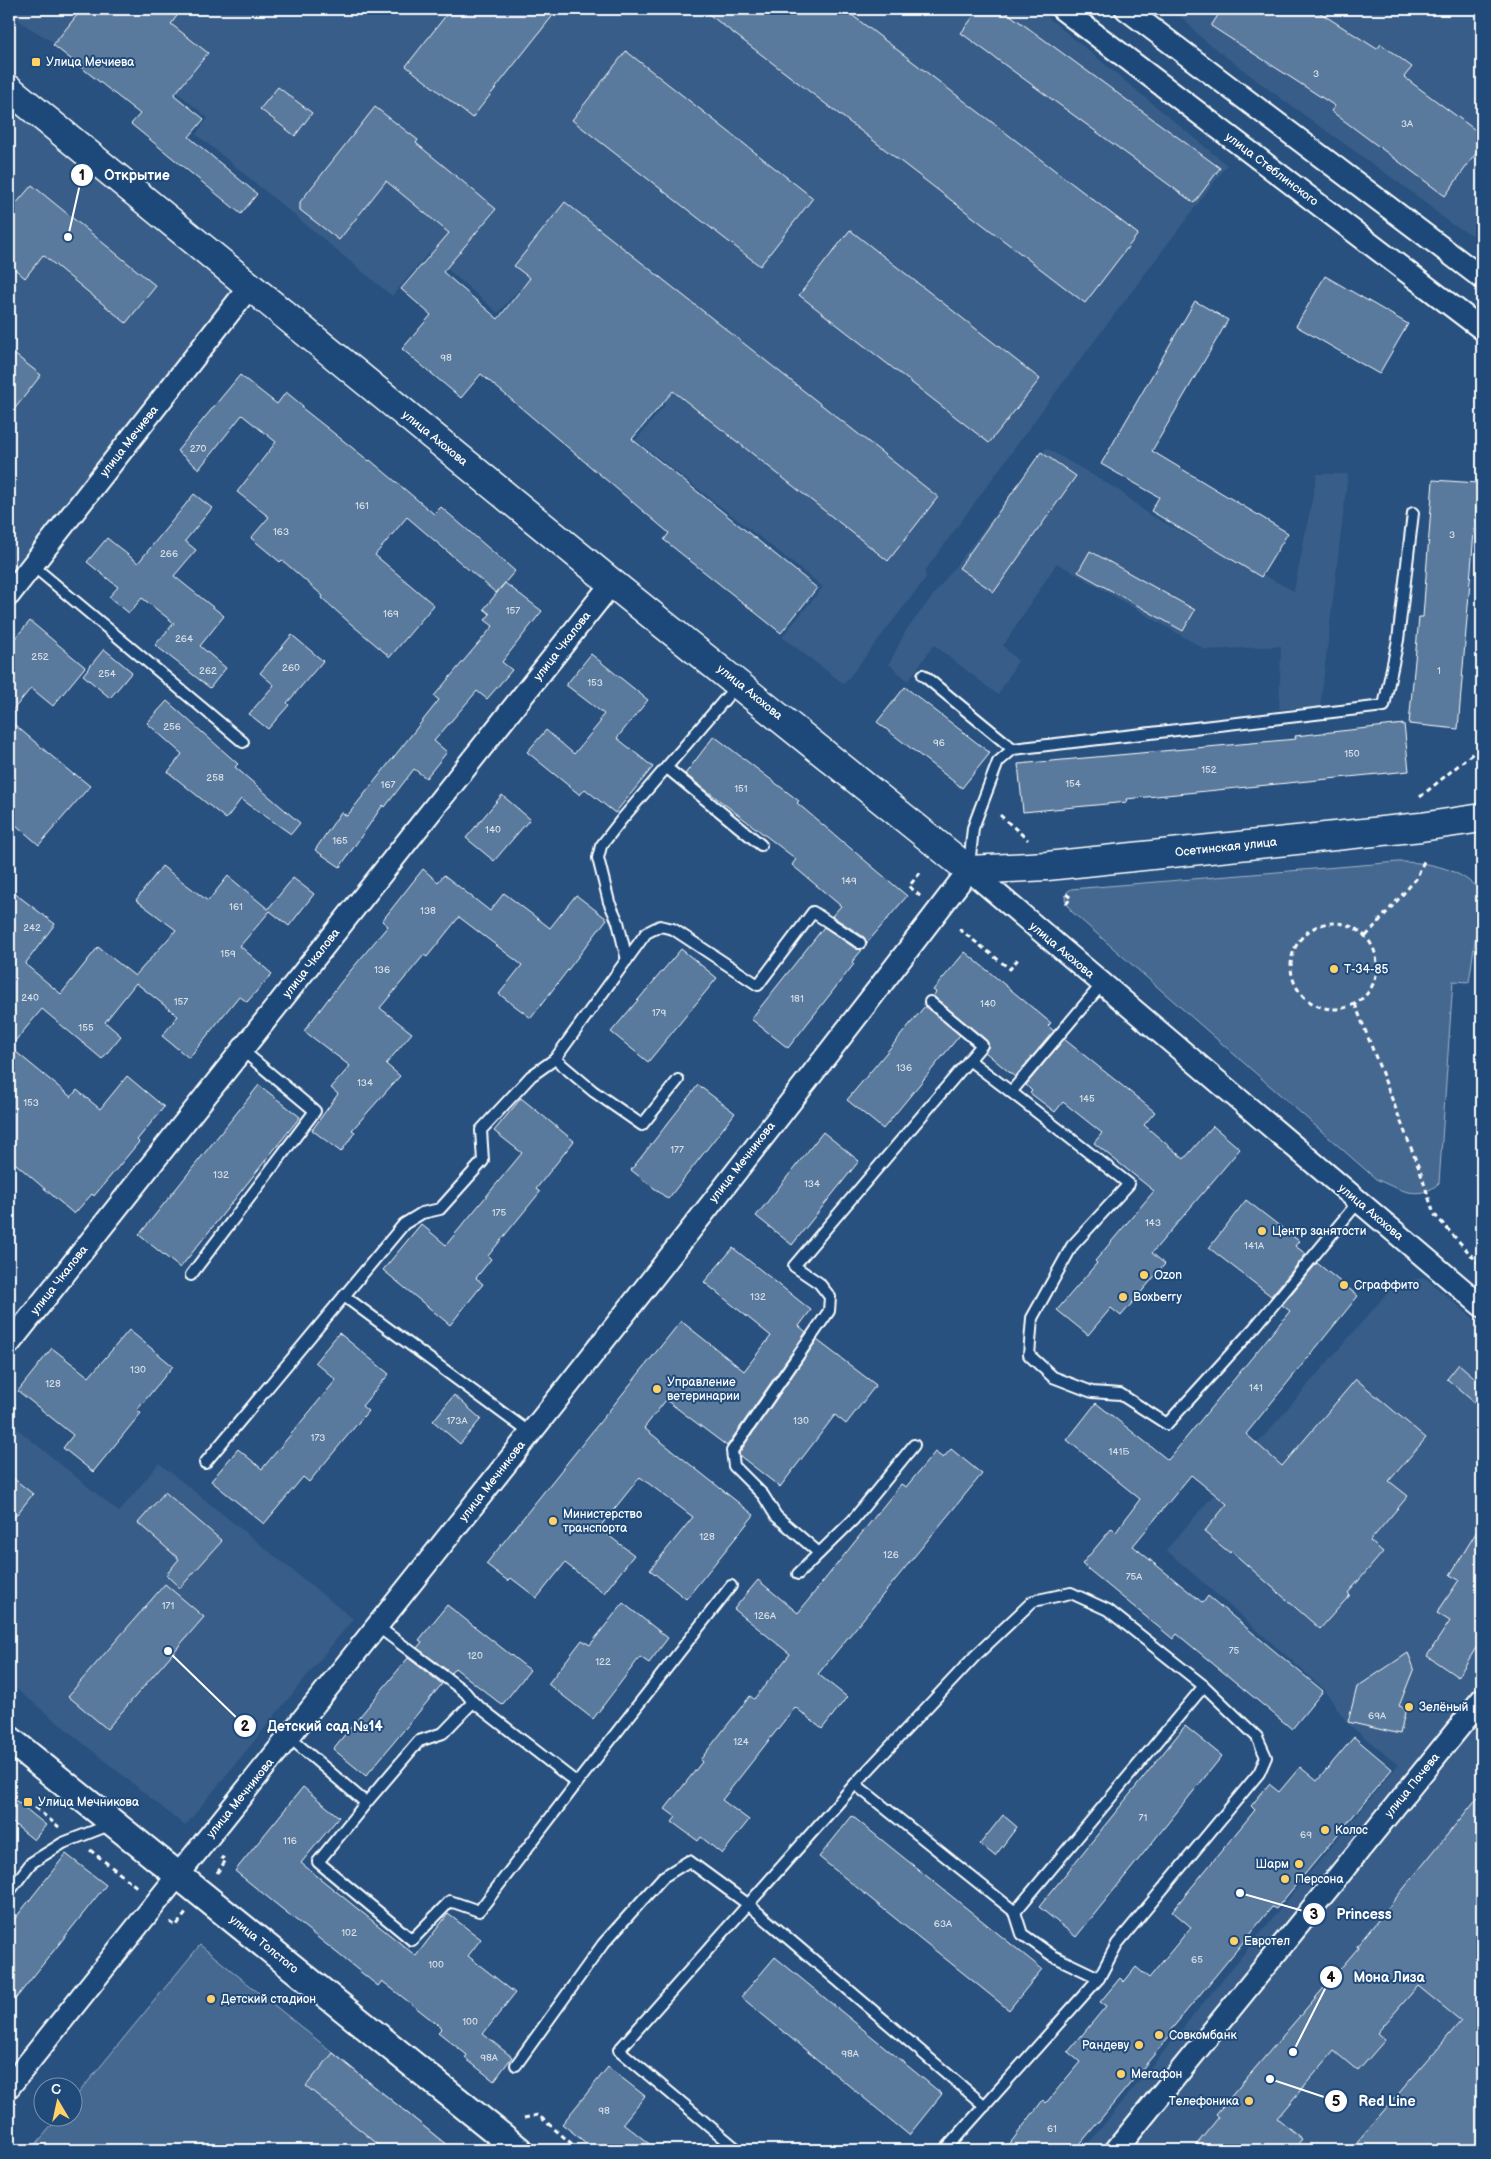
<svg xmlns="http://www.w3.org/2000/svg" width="1491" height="2159" viewBox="0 0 1491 2159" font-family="'Balsamiq Sans',sans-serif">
  <rect width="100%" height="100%" fill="#28517f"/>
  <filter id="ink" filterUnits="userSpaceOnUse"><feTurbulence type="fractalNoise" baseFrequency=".02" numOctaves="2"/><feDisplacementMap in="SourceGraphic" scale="10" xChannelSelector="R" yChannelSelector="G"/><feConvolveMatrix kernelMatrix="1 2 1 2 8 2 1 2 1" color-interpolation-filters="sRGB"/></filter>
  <g filter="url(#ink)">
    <g fill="#375d88">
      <path d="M9 9H1038L1227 165 1038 416 925 571 926 578 844 684 782 637 823 587 636 440 665 405 524 284 498 313 429 253 392 296 196 134 208 118 173 89 156 105 25 25 9 12Z"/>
      <path d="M1169 9H1482V240L1451 224 1413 193 1268 89 1199 36 1186 21Z"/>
      <path d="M9 89 250 286 9 595Z"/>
      <path d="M1046 448 1120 491 1148 514 1294 591 1317 474H1348L1320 708 1279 709 1281 646 1206 650 1057 563 1003 646 1018 661 998 695 934 645 908 681 889 664 905 632Z"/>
      <path d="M1424 1277 1482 1326V2150H1083L1398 1765 1347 1723 1325 1690 1166 1550 1393 1286Z"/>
      <path d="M9 1422 119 1512 159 1463 353 1619 185 1826 9 1683Z"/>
    </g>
    <g fill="#446890" stroke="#a2b4c8">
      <path d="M1398 862C1430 862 1460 868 1482 893L1469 982 1453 981 1439 1183C1419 1202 1398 1189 1376 1179L1071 911 1065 899 1067 892 1071 889Z"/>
      <path d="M200 1945 453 2150H31L59 2117 72 2116 73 2100Z"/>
    </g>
    <g fill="#5a7a9d" stroke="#fff">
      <path d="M82 9H182L171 24 208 53 174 95 204 119 189 137 257 194 241 214 131 124 140 114 53 45Z"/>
      <path d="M451 9H558L472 118 406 66Z"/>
      <path d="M702 9H844L1138 234 1085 303Z"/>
      <path d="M979 9H1002L1220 168 1194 203 961 33Z"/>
      <path d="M1222 9H1314L1377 49 1381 44 1412 67 1404 77 1482 135V145L1445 196 1331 111 1335 106 1211 26Z"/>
      <path d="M626 51 813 198 760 266 572 120Z"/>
      <path d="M278 87 312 113 295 136 260 109Z"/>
      <path d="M375 107 418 140 416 143 496 209 443 272 498 319 530 278 514 266 565 202 938 497 888 561 673 391 632 439 817 588 781 633 664 540 669 533 481 374 461 398 402 349 431 315 401 289 449 233 386 181 339 240 300 210V202Z"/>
      <path d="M32 185 156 286 126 323 43 255 25 278 9 264V212Z"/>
      <path d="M850 230 1040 379 989 443 799 295Z"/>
      <path d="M1325 276 1408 324 1379 374 1296 326Z"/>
      <path d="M1195 301 1228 320 1152 451 1288 533 1261 577 1151 511 1159 497 1101 464Z"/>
      <path d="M9 350 41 375 9 416Z"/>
      <path d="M240 375 277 404 286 392 303 406 302 408 369 461 370 460 434 514 441 507 515 571 496 593 407 517 375 555 434 605 390 657 351 624 322 598 323 596 282 560 280 562 251 538 269 517 237 492 276 442 242 415 199 469 177 451Z"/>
      <path d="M1041 452 1076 476 994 592 959 568Z"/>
      <path d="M1433 480 1478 483 1458 729 1409 724 1419 617H1423Z"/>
      <path d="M194 494 212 508 185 541 196 550 174 576 224 616 200 646 226 668 210 688 155 645 174 623 142 598 129 613 109 597 118 587 87 562 107 538 138 563Z"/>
      <path d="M1090 551 1195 610 1183 631 1078 572Z"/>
      <path d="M505 583 542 611 502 662 512 670 487 699 477 691 434 741 447 752 426 778 414 769 385 807 383 805 340 867 315 850 341 812 347 816 439 700 434 696 493 626 485 620 490 614 484 609Z"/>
      <path d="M30 621 85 667 53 706 31 688 9 715V645Z"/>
      <path d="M292 635 323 661 287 703 289 705 268 729 249 714 274 685 260 673Z"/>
      <path d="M104 649 132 672 110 698 83 675Z"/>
      <path d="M591 654 648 700 617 738 653 767 615 813 585 789 580 795 527 752 546 730 574 754 601 721 599 720 604 714 566 685Z"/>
      <path d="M905 687 990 753 962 788 877 722Z"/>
      <path d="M167 701 238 764 235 767 300 823 291 834 241 799 226 819 168 772 182 754 147 723Z"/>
      <path d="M9 720 74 775 75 774 90 786 39 845 9 819Z"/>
      <path d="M1404 724 1409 771 1126 799 1127 802 1023 812 1018 764 1296 739 1295 736Z"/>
      <path d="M714 736 799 801 797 803 907 896 867 943 864 937 832 916 841 906 792 865 796 859 685 774Z"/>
      <path d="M502 795 530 819 494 861 466 838Z"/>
      <path d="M162 866 208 901 228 876 268 909 293 878 314 894 289 926 270 911 240 946 272 974 247 1002 239 996 189 1058 162 1036 178 1016 136 983 105 1022 121 1036 102 1059 42 1009 10 1047 71 1097 77 1090 100 1109 127 1076 164 1107 137 1140 139 1142 94 1196 92 1194 74 1214 9 1158V889L55 924 25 964 61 994 98 947 135 976 176 930 136 900Z"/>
      <path d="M423 869 438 882 444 875 490 911 504 893 550 928 576 895 607 919 531 1018 499 994 522 965 459 917 427 957 424 955 380 1008 412 1033 386 1064 400 1076 352 1130 355 1132 341 1152 312 1130 338 1094 331 1088 350 1066 304 1031 341 982 388 926 382 921Z"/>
      <path d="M824 927 856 949 862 950 852 962 854 964 788 1048 751 1019Z"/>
      <path d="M681 949 717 978 648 1062 611 1032Z"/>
      <path d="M965 952 1051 1023 1048 1026 1054 1031 1015 1077 985 1052 989 1046 986 1040 933 996 936 992 933 990Z"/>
      <path d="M925 1006 960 1035 883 1129 847 1100Z"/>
      <path d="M1064 1039 1155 1112 1144 1125 1184 1159 1213 1126 1240 1149 1152 1253 1165 1264 1121 1316 1111 1308 1088 1335 1057 1310 1097 1263 1095 1261 1154 1191 1094 1143 1102 1133 1063 1102 1055 1112 1030 1093 1032 1091 1026 1085Z"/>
      <path d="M259 1085 300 1117 180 1268 139 1235Z"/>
      <path d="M698 1085 735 1113 668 1199 631 1170Z"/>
      <path d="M521 1098 574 1141 536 1189 540 1192 488 1256 491 1259 476 1278 483 1284 450 1325 383 1270 421 1224 446 1245 522 1153 494 1131Z"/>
      <path d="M823 1132 859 1161 792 1245 756 1216Z"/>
      <path d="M1246 1200 1299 1241 1295 1246 1306 1254 1271 1296 1209 1248Z"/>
      <path d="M733 1248 811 1310 799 1326 806 1332 727 1446 666 1400 644 1428 754 1515 686 1599 650 1570 693 1517 640 1477 599 1528 634 1555 604 1593 565 1563 537 1598 511 1578 508 1581 486 1564 681 1321 744 1371 771 1336 704 1282Z"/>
      <path d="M1317 1263 1358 1296 1246 1434 1282 1466 1356 1379 1426 1438 1389 1481 1408 1496 1370 1541 1383 1552 1348 1593 1350 1595 1320 1629 1231 1551 1230 1553 1204 1532 1227 1504 1191 1475 1133 1546 1203 1603 1208 1596 1323 1691 1292 1729 1177 1634 1173 1639 1082 1564 1112 1528 1116 1532 1140 1499 1067 1440 1096 1403 1168 1460 1290 1311 1282 1305Z"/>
      <path d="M129 1330 173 1366 137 1410 141 1413 93 1472 63 1448 73 1435 18 1391 52 1348 89 1377Z"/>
      <path d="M339 1333 389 1374 362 1406 368 1411 309 1482 303 1477 264 1524 211 1481 238 1449 262 1469 336 1380 315 1362Z"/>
      <path d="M817 1340 876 1385 846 1424 835 1415 780 1487 740 1456 739 1453Z"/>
      <path d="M1459 1364 1482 1384V1409L1447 1379Z"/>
      <path d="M454 1395 481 1419 460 1444 433 1421Z"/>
      <path d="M951 1449 982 1474 818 1674 847 1697 822 1729 795 1707 722 1800 749 1820 722 1854 701 1837 698 1841 672 1822 676 1817 665 1809 702 1762 700 1760 750 1696 754 1699 790 1654 734 1609 758 1580 798 1613 901 1484 906 1487 935 1452 943 1458Z"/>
      <path d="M9 1475 33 1494 9 1524Z"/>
      <path d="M165 1492 222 1541 180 1588 166 1575 179 1559 138 1523Z"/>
      <path d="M1482 1523V1638L1458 1677 1427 1656 1450 1621 1437 1613 1459 1580 1450 1575Z"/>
      <path d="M165 1584 204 1617 107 1729 68 1696Z"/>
      <path d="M623 1603 668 1638 649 1663 640 1657 593 1719 548 1684 582 1640 590 1645Z"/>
      <path d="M447 1605 530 1670 502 1705 455 1668 451 1673 417 1648 422 1642 419 1640Z"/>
      <path d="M1408 1653 1414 1668 1399 1706 1406 1708 1400 1734 1348 1722 1357 1687Z"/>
      <path d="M408 1658 442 1684 366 1776 333 1749Z"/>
      <path d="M1185 1726 1222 1756 1076 1937 1039 1907Z"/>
      <path d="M1354 1737 1392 1769 1276 1909 1272 1907 1170 2031 1172 2033 1075 2150H1005L1043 2100 1046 2103 1080 2062 1068 2052 1106 2006 1100 2002 1120 1978 1124 1982 1136 1967 1149 1978 1191 1927 1172 1911 1255 1810 1251 1806 1269 1784 1279 1792 1300 1767 1317 1781Z"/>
      <path d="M303 1787 339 1817 301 1863 416 1956 448 1914 481 1939 468 1956 515 1993 483 2034 512 2057 494 2081 465 2058 467 2055 438 2032 442 2028 382 1981 378 1986 235 1871Z"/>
      <path d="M1482 1792V2150H1350L1461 2021 1418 1986 1377 2033 1385 2040 1358 2071 1334 2051 1277 2118 1302 2139 1293 2150H1192L1219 2117 1216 2114 1358 1948 1357 1946Z"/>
      <path d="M9 1795 46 1825 34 1840 9 1820Z"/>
      <path d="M1003 1815 1017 1827 995 1856 980 1844Z"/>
      <path d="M852 1816 1042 1969 1009 2010 819 1857Z"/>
      <path d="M66 1854 106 1885 9 2007V1926Z"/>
      <path d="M775 1957 942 2094 909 2135 741 1997Z"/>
      <path d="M333 2053 453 2150H385L306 2086Z"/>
      <path d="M608 2067 645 2096 623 2123 657 2150H595L562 2124Z"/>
    </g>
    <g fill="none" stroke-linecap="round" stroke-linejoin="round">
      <g stroke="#fff" stroke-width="14">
        <g id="service">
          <path d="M32 565 243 742"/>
          <path d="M923 675 1013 749"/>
          <path d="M667 768 761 845"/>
          <path d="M969 866 973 828 980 809 998 762 1013 749 1384 706 1398 640 1413 513"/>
          <path d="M627 960 618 922 609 902 598 858 601 846 622 819 738 684"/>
          <path d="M555 1059 646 933 660 926 673 929 758 985 813 912 860 943"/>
          <path d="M969 1060 1011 1092 1102 984"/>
          <path d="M1011 1092 1129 1184 1072 1246 1032 1318 1029 1355 1053 1377 1092 1392 1120 1394 1167 1424 1255 1327 1359 1201"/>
          <path d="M1482 1166V1179"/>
          <path d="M191 1275 315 1111 242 1050"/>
          <path d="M344 1296 530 1433"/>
          <path d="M205 1463 404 1224 422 1213 440 1209 483 1161 481 1130 531 1076 555 1059 593 1091 642 1125 678 1080"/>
          <path d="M819 1553 776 1516 763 1495 734 1466 732 1451 829 1311 830 1297 819 1283 794 1266 982 1045 930 1002"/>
          <path d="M798 1574 853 1520 914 1445"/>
          <path d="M377 1626 465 1692 473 1702"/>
          <path d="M289 1737 366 1803 419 1741 443 1733 473 1702 577 1783 479 1911 450 1901 412 1940 318 1862 366 1803"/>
          <path d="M577 1783 731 1586"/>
          <path d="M855 1784 1015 1912 1204 1686"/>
          <path d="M9 1892 31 1863 63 1843 112 1824"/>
          <path d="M1015 1912 1022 1934 1053 1956 1099 1978"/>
          <path d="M516 2065 603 1944 663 1877 689 1861 749 1905 985 2106"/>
          <path d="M738 2150 619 2050 855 1784 975 1656 1033 1601 1071 1593 1108 1610 1204 1686 1257 1737 1266 1757 1259 1773 1117 1944 1099 1978 945 2150"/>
        </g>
      </g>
      <g stroke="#fff" stroke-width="25">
        <g id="minor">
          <path d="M1062 9 1482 329"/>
          <path d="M1126 9 1482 278"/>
          <path d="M9 595 250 286"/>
          <path d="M9 1344 612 583"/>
          <path d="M9 2087C331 1683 656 1281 969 870L1482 1306"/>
          <path d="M1116 2150 1482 1699"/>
        </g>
      </g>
      <g stroke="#fff" stroke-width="30">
        <path id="tertiary" d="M9 1739 519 2150"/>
      </g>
      <g stroke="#fff" stroke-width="31">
        <path id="secondary" d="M9 89 612 583 969 870 1047 866 1421 827 1482 818"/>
      </g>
      <g stroke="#fff" stroke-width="3" stroke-dasharray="5 4" stroke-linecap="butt">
        <path d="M1420 797 1477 750"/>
        <path d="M1000 815 1028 840"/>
        <path d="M920 873 909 886 921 897"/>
        <path d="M1066 904 1071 898 1066 894"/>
        <circle cx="1334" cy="966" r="43"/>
        <path d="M959 929 1010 969 1018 959"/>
        <path d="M1366 936 1416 879 1424 861"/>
        <path d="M1355 1004 1420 1171 1434 1214 1482 1267"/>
        <path d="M28 1802 59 1827"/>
        <path d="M90 1850 138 1888"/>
        <path d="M217 1873 226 1860 221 1857"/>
        <path d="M170 1922 176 1926 186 1913"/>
        <path d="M524 2118 538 2115 579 2150"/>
      </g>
      <use href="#service" stroke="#1f4a7a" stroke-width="10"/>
      <use href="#minor" stroke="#1f4a7a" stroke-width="21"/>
      <use href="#tertiary" stroke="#1f4a7a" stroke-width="26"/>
      <use href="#secondary" stroke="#1f4a7a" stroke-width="28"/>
    </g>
  </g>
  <g fill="#ffd166" stroke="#1f4a7a" stroke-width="2">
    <rect x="31" y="57" width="10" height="10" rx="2.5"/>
    <circle cx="1334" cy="969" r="5"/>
    <circle cx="1262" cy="1231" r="5"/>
    <circle cx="1144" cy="1275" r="5"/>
    <circle cx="1344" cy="1285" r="5"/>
    <circle cx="1123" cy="1297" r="5"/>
    <circle cx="657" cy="1389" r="5"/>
    <circle cx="553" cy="1521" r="5"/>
    <circle cx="1409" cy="1707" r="5"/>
    <rect x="23" y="1797" width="10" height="10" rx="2.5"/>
    <circle cx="1325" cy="1830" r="5"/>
    <circle cx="1299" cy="1864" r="5"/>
    <circle cx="1285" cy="1879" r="5"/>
    <circle cx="1234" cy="1941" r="5"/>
    <circle cx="211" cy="1999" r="5"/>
    <circle cx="1159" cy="2035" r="5"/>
    <circle cx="1139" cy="2045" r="5"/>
    <circle cx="1121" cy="2074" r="5"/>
    <circle cx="1249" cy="2101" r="5"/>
  </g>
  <g text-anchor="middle" stroke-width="4" stroke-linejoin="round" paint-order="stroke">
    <g font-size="10" fill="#d6dee6">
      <text x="1316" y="77">3</text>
      <text x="1407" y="127">3А</text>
      <text x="446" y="361">98</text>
      <text x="198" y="452">270</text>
      <text x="362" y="509">161</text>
      <text x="281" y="535">163</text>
      <text x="1452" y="538">3</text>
      <text x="169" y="557">266</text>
      <text x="513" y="614">157</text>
      <text x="391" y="617">169</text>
      <text x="184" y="642">264</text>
      <text x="40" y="660">252</text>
      <text x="291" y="671">260</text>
      <text x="208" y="674">262</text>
      <text x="1439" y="674">1</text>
      <text x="107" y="677">254</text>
      <text x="595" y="686">153</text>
      <text x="172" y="730">256</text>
      <text x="939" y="746">96</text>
      <text x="1352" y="757">150</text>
      <text x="1209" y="773">152</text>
      <text x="215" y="781">258</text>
      <text x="1073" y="787">154</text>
      <text x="388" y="788">167</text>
      <text x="741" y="792">151</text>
      <text x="493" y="833">140</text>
      <text x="340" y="844">165</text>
      <text x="849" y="884">149</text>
      <text x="236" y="910">161</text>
      <text x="428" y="914">138</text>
      <text x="32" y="931">242</text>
      <text x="228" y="957">159</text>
      <text x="382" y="973">136</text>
      <text x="30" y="1001">240</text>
      <text x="797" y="1002">181</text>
      <text x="181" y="1005">157</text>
      <text x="988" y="1007">140</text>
      <text x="659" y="1016">179</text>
      <text x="86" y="1031">155</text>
      <text x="904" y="1071">136</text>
      <text x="365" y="1086">134</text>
      <text x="1087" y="1102">145</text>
      <text x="31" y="1106">153</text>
      <text x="677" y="1153">177</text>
      <text x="221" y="1178">132</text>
      <text x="812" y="1187">134</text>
      <text x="499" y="1216">175</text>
      <text x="1153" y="1226">143</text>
      <text x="1254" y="1249">141А</text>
      <text x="758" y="1300">132</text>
      <text x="138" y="1373">130</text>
      <text x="53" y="1387">128</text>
      <text x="1256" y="1391">141</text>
      <text x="457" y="1424">173А</text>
      <text x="801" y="1424">130</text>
      <text x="318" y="1441">173</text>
      <text x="1119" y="1455">141Б</text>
      <text x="707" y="1540">128</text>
      <text x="891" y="1558">126</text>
      <text x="1134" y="1580">75А</text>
      <text x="168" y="1609">171</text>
      <text x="765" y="1619">126А</text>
      <text x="1234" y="1654">75</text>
      <text x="475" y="1659">120</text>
      <text x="603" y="1665">122</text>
      <text x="1377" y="1719">69А</text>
      <text x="741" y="1745">124</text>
      <text x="1143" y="1821">71</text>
      <text x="1306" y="1838">69</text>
      <text x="290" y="1844">116</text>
      <text x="943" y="1927">63А</text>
      <text x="349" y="1936">102</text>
      <text x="1197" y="1963">65</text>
      <text x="436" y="1968">100</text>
      <text x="470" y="2025">100</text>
      <text x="850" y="2057">98А</text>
      <text x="489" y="2061">98А</text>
      <text x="604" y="2114">98</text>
      <text x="1052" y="2132">61</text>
    </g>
    <g font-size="12" fill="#fff" stroke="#1f4a7a" text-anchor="start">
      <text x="46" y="66">Улица Мечиева</text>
      <text x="1344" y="973">Т-34-85</text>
      <text x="1272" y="1235">Центр занятости</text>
      <text x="1154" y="1279">Ozon</text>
      <text x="1354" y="1289">Сграффито</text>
      <text x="1133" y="1301">Boxberry</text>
      <text x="667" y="1386">Управление<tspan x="667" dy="14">ветеринарии</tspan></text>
      <text x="563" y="1518">Министерство<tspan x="563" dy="14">транспорта</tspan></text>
      <text x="1419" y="1711">Зелёный</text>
      <text x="38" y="1806">Улица Мечникова</text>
      <text x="1335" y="1834">Колос</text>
      <text x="1289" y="1868" text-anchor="end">Шарм</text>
      <text x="1295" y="1883">Персона</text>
      <text x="1244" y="1945">Евротел</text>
      <text x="221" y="2003">Детский стадион</text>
      <text x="1169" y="2039">Совкомбанк</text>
      <text x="1129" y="2049" text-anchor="end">Рандеву</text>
      <text x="1131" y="2078">Мегафон</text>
      <text x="1239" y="2105" text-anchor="end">Телефоника</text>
    </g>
    <g font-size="12" fill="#fff" stroke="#1f4a7a">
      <text transform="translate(1272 169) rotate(37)" y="4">улица Стеблинского</text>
      <text transform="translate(435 438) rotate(39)" y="4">улица Ахохова</text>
      <text transform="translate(129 441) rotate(-52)" y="4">улица Мечиева</text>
      <text transform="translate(562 646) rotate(-52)" y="4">улица Чкалова</text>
      <text transform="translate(750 692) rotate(39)" y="4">улица Ахохова</text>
      <text transform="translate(1226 847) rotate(-6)" y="4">Осетинская улица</text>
      <text transform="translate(1062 950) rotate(40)" y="4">улица Ахохова</text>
      <text transform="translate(311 963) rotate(-52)" y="4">улица Чкалова</text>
      <text transform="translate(742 1162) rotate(-52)" y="4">улица Мечникова</text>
      <text transform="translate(1371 1212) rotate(40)" y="4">улица Ахохова</text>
      <text transform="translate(59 1280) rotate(-52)" y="4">улица Чкалова</text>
      <text transform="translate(492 1481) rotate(-52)" y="4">улица Мечникова</text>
      <text transform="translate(1412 1785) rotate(-51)" y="4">улица Пачева</text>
      <text transform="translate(240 1798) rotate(-51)" y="4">улица Мечникова</text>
      <text transform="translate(264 1944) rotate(39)" y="4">улица Толстого</text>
    </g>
  </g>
  <path fill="none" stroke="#fff" stroke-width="2" d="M68 237L82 175M168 1651L245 1726M1240 1893L1314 1914M1293 2052L1331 1977M1270 2079L1336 2101"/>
  <g fill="#fff" stroke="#1f4a7a" stroke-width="2">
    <circle cx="68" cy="237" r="5"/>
    <circle cx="168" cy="1651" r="5"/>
    <circle cx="1240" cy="1893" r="5"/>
    <circle cx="1293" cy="2052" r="5"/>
    <circle cx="1270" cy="2079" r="5"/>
    <circle cx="82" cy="175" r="12"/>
    <circle cx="245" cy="1726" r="12"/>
    <circle cx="1314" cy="1914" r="12"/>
    <circle cx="1331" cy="1977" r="12"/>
    <circle cx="1336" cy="2101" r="12"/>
  </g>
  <g font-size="15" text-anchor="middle" font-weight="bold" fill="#111">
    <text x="82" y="180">1</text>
    <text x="245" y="1731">2</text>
    <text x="1314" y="1919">3</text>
    <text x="1331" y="1982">4</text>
    <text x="1336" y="2106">5</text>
  </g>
  <g font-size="14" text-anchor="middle" font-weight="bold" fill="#fff" stroke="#1f4a7a" stroke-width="4" stroke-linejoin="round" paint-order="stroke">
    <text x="137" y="180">Открытие</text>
    <text x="325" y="1731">Детский сад №14</text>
    <text x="1364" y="1919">Princess</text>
    <text x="1389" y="1982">Мона Лиза</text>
    <text x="1387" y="2106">Red Line</text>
  </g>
  <rect width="1491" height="2159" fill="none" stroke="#1f4a7a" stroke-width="30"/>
  <rect x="15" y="15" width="1461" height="2129" fill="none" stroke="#fff" stroke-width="2" filter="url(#ink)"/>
  <g transform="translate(58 2102) rotate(351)"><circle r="24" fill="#1f4a7a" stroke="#7992af"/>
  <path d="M0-4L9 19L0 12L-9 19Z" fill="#ffd166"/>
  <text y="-8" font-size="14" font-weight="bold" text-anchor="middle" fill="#ffffff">С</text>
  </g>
</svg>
